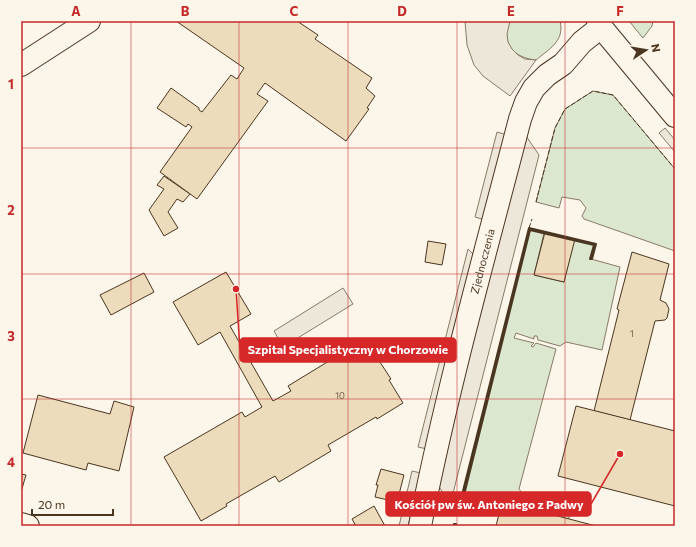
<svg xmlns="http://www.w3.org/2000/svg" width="696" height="547" viewBox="0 0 696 547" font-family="Commissioner,sans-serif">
  <rect width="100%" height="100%" fill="#fbf6e9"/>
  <g fill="#dce7d0" stroke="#887966">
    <path d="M510 21H560C565 41 549 49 536 60 514 58 500 43 510 21Z"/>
    <path d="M629 21H653L652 26 643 38Z"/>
    <path d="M593 91 613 95 675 169V251L584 219 582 216 586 208 580 200 562 197 559 208 536 202 555 128 565 109Z"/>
    <path d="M530 230 544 233 534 275 564 282 574 240 594 245 591 259 620 267 602 350 566 342 560 346 538 340 537 336H534V339L516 333 514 338 534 343 531 346 533 347 536 343 556 349 519 489 523 494 572 508 570 517H569L568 519 558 516V514H555L554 515 525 507V505H521V506L516 505 517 500 509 499 508 503 502 502 504 493 499 492 495 506 486 505 471 512 460 510Z"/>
  </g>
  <g fill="#ede7d9" stroke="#887966">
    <path d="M465 21H510L507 34 508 42 512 49 518 55 525 59 536 60 510 96 483 76 474 65 467 45Z"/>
    <path d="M665 128 675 140V152L659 133Z"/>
    <path d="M497 132 507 135 485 220 475 217Z"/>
    <path d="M524 133 539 155 450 505 437 483Z"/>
    <path d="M468 249 475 256 427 449 418 447Z"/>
    <path d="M343 288 353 304 283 347 274 331Z"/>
    <path d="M412 471 421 473 408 526H399Z"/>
  </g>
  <g fill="#ecdcbc" stroke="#4a3520">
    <path d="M176 21H297L318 35 315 39 372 78 366 88 375 96 367 108 369 109 346 141 265 83 257 94 268 101 197 199 160 172 192 127 188 124 186 127 157 108 171 88 199 108V110L202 112 231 75 237 79 244 68Z"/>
    <path d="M164 176 190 194 183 202 177 199 168 212 178 228 164 236 149 210 164 189 157 185Z"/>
    <path d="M545 232 575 239 564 282 534 275Z"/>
    <path d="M428 241 446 244 442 265 425 262Z"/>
    <path d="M632 252 669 264 660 300 666 303 669 309 667 318 665 320 655 321 630 420 594 411 619 310 617 309Z"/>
    <path d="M226 272 251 314 230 326 273 401 291 391 288 386 365 339 391 379 389 380 403 403 377 419 376 417 328 445 331 451 279 482 275 476 226 504 227 506 201 521 164 457 242 412 245 417 262 407 220 332 198 345 173 302Z"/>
    <path d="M144 273 154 292 111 315 100 295Z"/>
    <path d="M38 395 110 414 114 401 134 407 119 471 88 463 86 470 23 453Z"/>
    <path d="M576 406 675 431V506L558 476Z"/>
    <path d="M381 469 404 475 397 502 375 497 378 485H376Z"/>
    <path d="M21 474 26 475 21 492Z"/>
    <path d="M502 502 554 515 596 526H496Z"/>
    <path d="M374 506 385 526H356L352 519Z"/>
  </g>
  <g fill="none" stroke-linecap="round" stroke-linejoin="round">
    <g stroke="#4a3520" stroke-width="24">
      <g id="minor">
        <path d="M598 21 601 27 675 116"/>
        <path d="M21 65 89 21"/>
        <path d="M21 524 28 526"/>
        <path id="s1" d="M420 526C447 389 485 254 520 119L526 102 534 88 547 75 563 64 582 42 601 27"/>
      </g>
    </g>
    <use href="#minor" stroke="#fbf6e9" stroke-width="22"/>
    <g stroke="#4a3520" stroke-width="1" stroke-dasharray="5 2" stroke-linecap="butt">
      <path d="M536 202 555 128 565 109 593 91 613 95 675 169"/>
      <path d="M529 228 532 219"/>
      <path d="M572 239 595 245 591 258"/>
      <path d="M462 510 460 508 461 502 530 229 547 233"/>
      <path d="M456 526V524"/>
    </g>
    <g stroke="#4a3520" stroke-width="2">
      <path d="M529 228 596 244 592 259H590L594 245 530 230 460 511H458Z"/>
      <path d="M454 526V524H456"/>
    </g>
  </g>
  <path fill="none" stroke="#c62828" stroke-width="1" stroke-opacity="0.55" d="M131 21V526M239 21V526M348 21V526M457 21V526M565 21V526M21 148H675M21 274H675M21 399H675"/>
  <g text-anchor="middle" stroke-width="3" stroke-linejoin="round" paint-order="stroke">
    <g font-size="9" fill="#725f47">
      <text x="632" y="337">1</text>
      <text x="340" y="399">10</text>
    </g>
    <g font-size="11" fill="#4a3520" stroke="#fbf6e9">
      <text dy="4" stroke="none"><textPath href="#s1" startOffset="272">Zjednoczenia</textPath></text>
    </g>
  </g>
  <path fill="none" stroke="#d62828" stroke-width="1.5" d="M236 289L240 350M620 454L591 504"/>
  <g fill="#d62828" stroke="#fbf6e9" stroke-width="1.5">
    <circle cx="236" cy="289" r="4"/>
    <circle cx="620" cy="454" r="4"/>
  </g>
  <g fill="#d62828" stroke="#d62828" stroke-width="1.5">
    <rect x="240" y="338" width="216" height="24" rx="4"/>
    <rect x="386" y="492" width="205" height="24" rx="4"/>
  </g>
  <g font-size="12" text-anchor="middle" font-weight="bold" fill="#fff">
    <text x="348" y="354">Szpital Specjalistyczny w Chorzowie</text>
    <text x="489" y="509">Kościół pw św. Antoniego z Padwy</text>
  </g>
  <rect width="696" height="547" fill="none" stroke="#fbf6e9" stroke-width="44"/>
  <g transform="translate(646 50) rotate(78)" stroke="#fbf6e9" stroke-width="3" paint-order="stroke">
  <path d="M0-3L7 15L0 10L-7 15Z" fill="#4a3520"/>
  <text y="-6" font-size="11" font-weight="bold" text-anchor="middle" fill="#4a3520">N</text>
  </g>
  <path d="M32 509v6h81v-6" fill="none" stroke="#4a3520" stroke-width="2"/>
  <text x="38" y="509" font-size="12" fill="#4a3520" stroke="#fbf6e9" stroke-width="3" paint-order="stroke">20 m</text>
  <rect x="22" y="22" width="652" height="503" fill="none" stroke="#c62828" stroke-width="1.5"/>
  <g font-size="13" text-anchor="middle" font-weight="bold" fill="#c62828">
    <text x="76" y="16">A</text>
    <text x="185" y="16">B</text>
    <text x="294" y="16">C</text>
    <text x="402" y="16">D</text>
    <text x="511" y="16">E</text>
    <text x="620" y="16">F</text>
    <text x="11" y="89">1</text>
    <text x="11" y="215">2</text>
    <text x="11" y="341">3</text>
    <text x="11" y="467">4</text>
  </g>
</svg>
